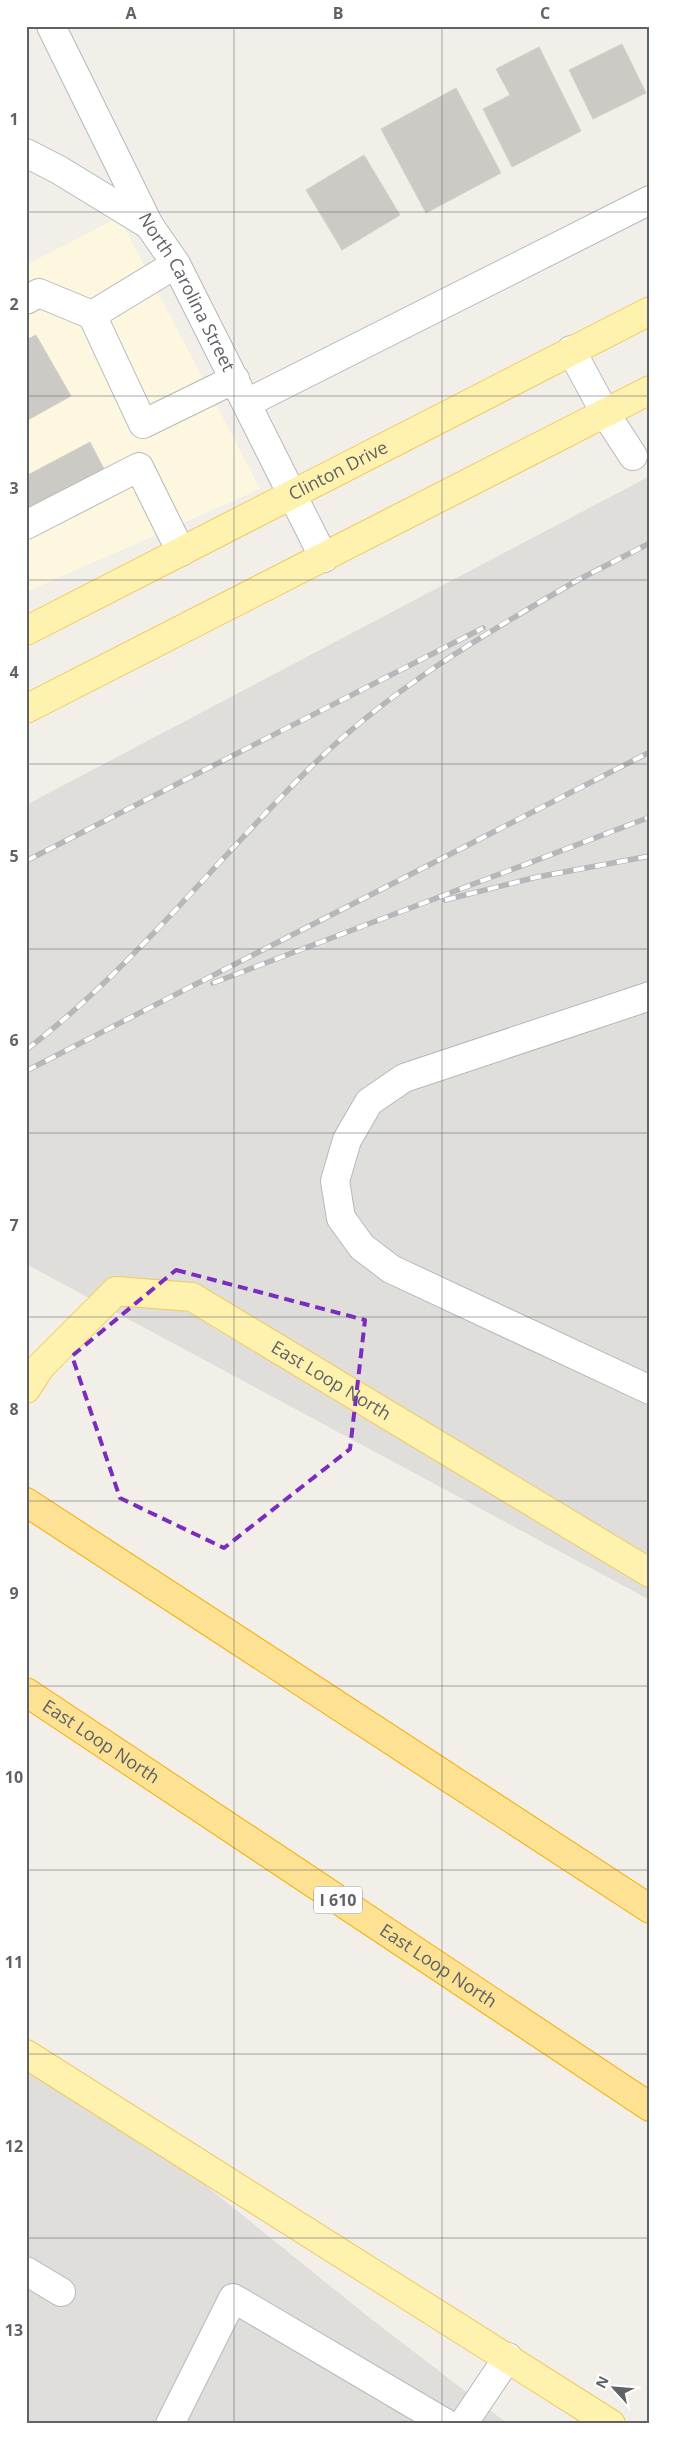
<svg xmlns="http://www.w3.org/2000/svg" width="676" height="2450" viewBox="0 0 676 2450" font-family="'Open Sans',sans-serif">
  <rect width="100%" height="100%" fill="#f1efe8"/>
  <path fill="#fef7e0" d="M119 217 260 489 26 592V265Z"/>
  <g fill="#e0deda">
    <path d="M650 476V1600L26 1264V805Z"/>
    <path d="M26 2040 366 2315 508 2424H26Z"/>
  </g>
  <g fill="#cccac5" stroke="#d6d1c6">
    <path d="M622 44 646 93 593 119 569 70Z"/>
    <path d="M539 47 581 131 512 167 483 109 510 95 496 69Z"/>
    <path d="M456 88 501 173 426 213 381 129Z"/>
    <path d="M364 155 400 215 342 250 306 190Z"/>
    <path d="M36 335 71 396 26 421V340Z"/>
    <path d="M90 442 104 469 26 510V476Z"/>
  </g>
  <g fill="none" stroke-linecap="round" stroke-linejoin="round">
    <g stroke="#b5b8bc" stroke-width="30">
      <g id="minor">
        <path id="s1" d="M51 26 149 225 176 264 324 558"/>
        <path d="M26 153 59 170 149 225"/>
        <path d="M176 264 92 315 143 424 235 379"/>
        <path d="M26 300 39 293 92 315"/>
        <path d="M571 350 605 413 633 456"/>
        <path d="M247 403 650 200"/>
        <path d="M26 525 139 467 181 552"/>
        <path d="M650 996 404 1078 369 1102 347 1140 335 1181 341 1218 362 1247 391 1269 650 1390"/>
        <path d="M26 2271 61 2292"/>
        <path d="M170 2424 233 2298 447 2424"/>
        <path d="M463 2424 508 2357"/>
      </g>
    </g>
    <g stroke="#f2c960" stroke-width="30">
      <g id="major">
        <path id="s2" d="M26 631 650 311"/>
        <path d="M26 709 650 390"/>
        <path id="s3" d="M26 1389 41 1366 116 1291 192 1297 650 1573"/>
        <path d="M26 2054 611 2424"/>
      </g>
    </g>
    <g stroke="#f9ab00" stroke-width="30">
      <g id="highway">
        <path d="M26 1502 650 1909"/>
        <path id="s4" d="M26 1692 650 2107"/>
      </g>
    </g>
    <use href="#minor" stroke="#fff" stroke-width="28"/>
    <use href="#major" stroke="#fff2af" stroke-width="28"/>
    <use href="#highway" stroke="#fde293" stroke-width="28"/>
    <g stroke="#b6b7b8" stroke-width="5.5">
      <g id="rail">
        <path d="M572 583 650 543"/>
        <path d="M26 861 483 628"/>
        <path d="M445 900 537 877 650 856"/>
        <path d="M213 983 650 817"/>
        <path d="M26 1050C135 967 217 858 315 763 392 688 486 633 578 580"/>
        <path d="M26 1071 650 752"/>
      </g>
    </g>
    <use href="#rail" stroke="#fff" stroke-width="4" stroke-dasharray="11" stroke-linecap="butt"/>
  </g>
  <path fill="none" stroke="#7b2cbf" stroke-width="4" stroke-dasharray="10 6" stroke-linejoin="round" d="M176 1270 365 1320 350 1449 224 1548 120 1498 72 1356Z"/>
  <path fill="none" stroke="#5f6368" stroke-width="1" stroke-opacity="0.55" d="M234 26V2424M442 26V2424M26 212H650M26 396H650M26 580H650M26 764H650M26 949H650M26 1133H650M26 1317H650M26 1501H650M26 1686H650M26 1870H650M26 2054H650M26 2238H650"/>
  <g text-anchor="middle" stroke-width="5" stroke-linejoin="round" paint-order="stroke">
    <rect fill="#fff" stroke="#8f9295" stroke-width="1" x="314" y="1886.5" width="48" height="27" rx="4"/>
    <g font-size="16" font-weight="bold" fill="#5f6368">
      <text x="338" y="1906">I 610</text>
    </g>
    <g font-size="18" fill="#5f6368" stroke="#fff">
      <text dy="6" stroke="none"><textPath href="#s1" startOffset="299">North Carolina Street</textPath></text>
      <text dy="6" stroke="none"><textPath href="#s2" startOffset="351">Clinton Drive</textPath></text>
      <text dy="6" stroke="none"><textPath href="#s3" startOffset="372">East Loop North</textPath></text>
      <text dy="6" stroke="none"><textPath href="#s4" startOffset="90">East Loop North</textPath></text>
      <text dy="6" stroke="none"><textPath href="#s4" startOffset="495">East Loop North</textPath></text>
    </g>
  </g>
  <rect width="676" height="2450" fill="none" stroke="#ffffff" stroke-width="55"/>
  <g transform="translate(614 2388) rotate(296)" stroke="#ffffff" stroke-width="4" paint-order="stroke">
  <path d="M0-4L9 19L0 12L-9 19Z" fill="#5f6368"/>
  <text y="-8" font-size="14" font-weight="bold" text-anchor="middle" fill="#5f6368">N</text>
  </g>
  <rect x="28" y="28" width="620" height="2394" fill="none" stroke="#5f6368" stroke-width="2"/>
  <g font-size="16" text-anchor="middle" font-weight="bold" fill="#5f6368">
    <text x="131" y="19">A</text>
    <text x="338" y="19">B</text>
    <text x="545" y="19">C</text>
    <text x="14" y="125">1</text>
    <text x="14" y="310">2</text>
    <text x="14" y="494">3</text>
    <text x="14" y="678">4</text>
    <text x="14" y="862">5</text>
    <text x="14" y="1046">6</text>
    <text x="14" y="1231">7</text>
    <text x="14" y="1415">8</text>
    <text x="14" y="1599">9</text>
    <text x="14" y="1783">10</text>
    <text x="14" y="1968">11</text>
    <text x="14" y="2152">12</text>
    <text x="14" y="2336">13</text>
  </g>
</svg>
